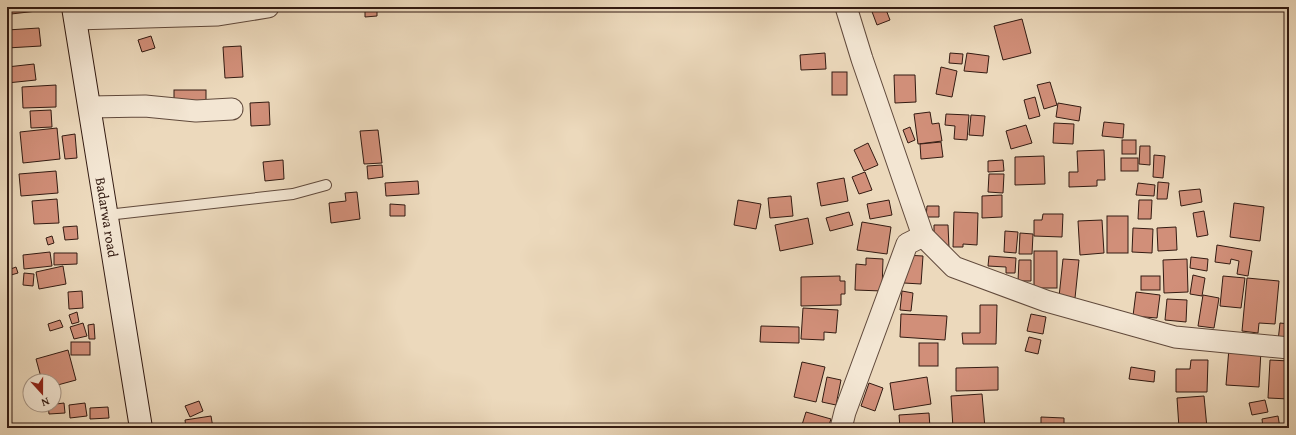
<svg xmlns="http://www.w3.org/2000/svg" width="1296" height="435" viewBox="0 0 1296 435" font-family="'Gentium Book Plus',serif">
  <rect width="100%" height="100%" fill="#ecd9bc"/>
  <filter id="stains"><feTurbulence type="fractalNoise" baseFrequency=".005" numOctaves="4"/><feColorMatrix values="0 0 0 0 .2 0 0 0 0 .09 0 0 0 0 .02 0 0 0 .5 -.17"/></filter>
  <radialGradient id="worn" r=".72"><stop offset=".6" stop-color="#630" stop-opacity="0"/><stop offset="1" stop-color="#630" stop-opacity=".3"/></radialGradient>
  <g fill="#d18f79" stroke="#331b12">
    <path d="M10 7H37V11L11 14Z"/>
    <path d="M365 7H377V16L365 17Z"/>
    <path d="M807 7H821L808 11Z"/>
    <path d="M878 7H885L890 20 877 25 871 9Z"/>
    <path d="M1022 19 1031 53 1003 60 994 26Z"/>
    <path d="M39 28 41 46 7 48V30Z"/>
    <path d="M151 36 155 48 142 52 138 40Z"/>
    <path d="M241 46 243 77 225 78 223 47Z"/>
    <path d="M825 53 826 69 801 70 800 55Z"/>
    <path d="M950 53 963 54 962 64 949 63Z"/>
    <path d="M967 53 989 56 987 73 964 71Z"/>
    <path d="M34 64 36 80 7 83V67Z"/>
    <path d="M941 67 957 71 952 97 936 94Z"/>
    <rect x="832" y="72" width="15" height="23"/>
    <path d="M894 75H915L916 102 895 103Z"/>
    <path d="M1050 82 1057 105 1044 109 1037 85Z"/>
    <path d="M56 85V107L23 108 22 87Z"/>
    <rect x="174" y="90" width="32" height="11"/>
    <path d="M1035 97 1040 116 1029 119 1024 100Z"/>
    <path d="M269 102 270 125 251 126 250 103Z"/>
    <path d="M1058 103 1081 107 1079 121 1056 117Z"/>
    <path d="M51 110 52 127 31 128 30 111Z"/>
    <path d="M930 112 932 124 939 123 942 141 918 144 914 114Z"/>
    <path d="M946 114 969 115 967 140 954 139 955 126 945 125Z"/>
    <path d="M971 115 985 116 983 136 969 135Z"/>
    <path d="M1104 122 1124 124 1123 138 1102 136Z"/>
    <path d="M1054 123 1074 124 1073 144 1053 143Z"/>
    <path d="M1026 125 1032 143 1011 149 1006 131Z"/>
    <path d="M910 127 915 140 908 143 903 130Z"/>
    <path d="M57 128 60 159 23 163 20 132Z"/>
    <path d="M378 130 382 163 364 164 360 131Z"/>
    <path d="M75 134 77 158 65 159 62 136Z"/>
    <rect x="1122" y="140" width="14" height="14"/>
    <path d="M941 142 943 157 921 159 920 144Z"/>
    <path d="M868 143 878 165 864 171 854 150Z"/>
    <path d="M1140 146H1150V165L1139 164Z"/>
    <path d="M1104 150 1105 180H1097V186L1069 187V172H1078L1077 151Z"/>
    <path d="M1154 155 1165 156 1163 178 1153 177Z"/>
    <path d="M1044 156 1045 184 1015 185V157Z"/>
    <rect x="1121" y="158" width="17" height="13"/>
    <path d="M283 160 284 179 265 181 263 162Z"/>
    <path d="M1003 160 1004 171 988 172V161Z"/>
    <path d="M382 165 383 177 368 179 367 166Z"/>
    <path d="M56 171 58 193 21 196 19 174Z"/>
    <path d="M865 172 872 190 859 194 852 177Z"/>
    <path d="M989 174H1004L1003 193 988 192Z"/>
    <path d="M844 178 848 201 821 206 817 183Z"/>
    <path d="M418 181 419 194 386 196 385 183Z"/>
    <path d="M1158 182 1169 183 1167 199H1157Z"/>
    <path d="M1138 183 1155 185 1154 196 1136 195Z"/>
    <path d="M1200 189 1202 202 1181 206 1179 191Z"/>
    <path d="M357 192 360 219 331 223 329 203 346 201 345 193Z"/>
    <path d="M1002 195V217L982 218V196Z"/>
    <path d="M791 196 793 216 770 218 768 198Z"/>
    <path d="M57 199 59 223 34 224 32 201Z"/>
    <path d="M738 200 761 204 756 229 734 225Z"/>
    <path d="M889 200 892 215 870 219 867 204Z"/>
    <path d="M1139 200H1152L1151 219H1138Z"/>
    <path d="M1289 201V226H1287Z"/>
    <path d="M1234 203 1264 207 1260 241 1230 237Z"/>
    <path d="M390 204 405 205V216H390Z"/>
    <path d="M927 206H939V217H926Z"/>
    <path d="M1204 211 1208 235 1197 237 1193 213Z"/>
    <path d="M849 212 853 225 830 231 826 218Z"/>
    <path d="M954 212 978 213 977 245 963 244V247H953Z"/>
    <path d="M1043 214H1063L1062 237 1034 236V220H1042Z"/>
    <rect x="1107" y="216" width="21" height="37"/>
    <path d="M808 218 813 244 780 251 775 225Z"/>
    <path d="M1102 220 1104 253 1080 255 1078 221Z"/>
    <path d="M862 222 891 227 887 254 857 250Z"/>
    <path d="M934 225H948L949 248H934Z"/>
    <path d="M77 226 78 239 65 240 63 227Z"/>
    <path d="M1176 227 1177 250 1158 251 1157 228Z"/>
    <path d="M1133 228 1153 229 1152 253 1132 252Z"/>
    <path d="M1005 231 1018 232 1016 253 1004 252Z"/>
    <path d="M1020 233 1033 234 1032 254H1019Z"/>
    <path d="M52 236 54 243 48 245 46 238Z"/>
    <path d="M1217 245 1252 251 1248 276 1237 274 1239 261 1231 259 1230 264 1215 262Z"/>
    <rect x="1034" y="251" width="23" height="37"/>
    <path d="M50 252 52 266 24 269 23 255Z"/>
    <path d="M54 253H77V264L54 265Z"/>
    <path d="M7 255 11 265 7 267Z"/>
    <path d="M905 255 923 256 921 284 904 283Z"/>
    <path d="M989 256 1016 258 1015 273H1006V267L988 266Z"/>
    <path d="M1191 257 1208 259 1207 271 1190 268Z"/>
    <path d="M866 258 883 259 882 291 855 290 856 264 866 265Z"/>
    <path d="M1063 259 1079 260 1075 298 1059 297Z"/>
    <path d="M1187 259 1188 292 1164 293 1163 260Z"/>
    <path d="M1019 260H1031V281H1018Z"/>
    <path d="M63 266 66 284 39 289 36 272Z"/>
    <path d="M16 267 18 273 11 275 8 270Z"/>
    <path d="M24 273 34 274 33 286 23 285Z"/>
    <path d="M1193 275 1205 278 1202 296 1190 294Z"/>
    <path d="M840 276V281H845V294H841V305L801 306V277Z"/>
    <rect x="1141" y="276" width="19" height="14"/>
    <path d="M1223 276 1245 278 1241 308 1220 306Z"/>
    <path d="M1247 278 1279 281 1275 324 1259 323 1258 333 1242 331Z"/>
    <path d="M82 291 83 308 69 309 68 292Z"/>
    <path d="M902 291 913 293 911 311 900 310Z"/>
    <path d="M1136 292 1160 295 1157 318 1133 316Z"/>
    <path d="M1203 295 1219 298 1214 328 1198 326Z"/>
    <path d="M1167 299 1187 300 1186 322 1165 320Z"/>
    <path d="M980 305H997L996 344H963L962 333H980Z"/>
    <path d="M803 308 838 310 836 333 824 332V340L801 339Z"/>
    <path d="M77 312 79 322 72 324 69 315Z"/>
    <path d="M901 314 947 316 945 340 900 337Z"/>
    <path d="M1031 314 1046 317 1043 334 1027 331Z"/>
    <path d="M60 320 63 327 50 331 48 324Z"/>
    <path d="M83 323 87 336 74 339 70 327Z"/>
    <path d="M1280 323 1289 324V342L1278 341Z"/>
    <path d="M94 324 95 339H89L88 325Z"/>
    <path d="M761 326 799 327V343L760 342Z"/>
    <path d="M1029 337 1041 340 1038 354 1025 351Z"/>
    <rect x="71" y="342" width="19" height="13"/>
    <rect x="919" y="343" width="19" height="23"/>
    <path d="M1229 348 1261 350 1259 387 1226 385Z"/>
    <path d="M68 350 76 380 54 386V381H42L36 359Z"/>
    <path d="M1191 360H1208L1207 392H1176V369H1190Z"/>
    <path d="M1270 360 1289 361V399L1268 398Z"/>
    <path d="M802 362 825 367 816 402 794 397Z"/>
    <path d="M998 367V390L956 391V368Z"/>
    <path d="M1131 367 1155 371 1154 382 1129 379Z"/>
    <path d="M827 377 841 380 836 405 822 402Z"/>
    <path d="M927 377 931 404 894 410 890 383Z"/>
    <path d="M869 383 883 388 875 411 861 406Z"/>
    <path d="M982 394 985 428H953L951 396Z"/>
    <path d="M1204 396 1207 428H1179L1177 398Z"/>
    <path d="M1265 400 1268 412 1252 415 1249 403Z"/>
    <path d="M199 401 203 411 190 417 185 406Z"/>
    <path d="M64 403 65 413 49 414 48 405Z"/>
    <path d="M85 403 87 416 70 418 69 405Z"/>
    <path d="M108 407 109 418 90 419V408Z"/>
    <path d="M806 412 831 419 828 428H801Z"/>
    <path d="M929 413 930 428H900L899 415Z"/>
    <path d="M211 416 213 428H186L185 420Z"/>
    <path d="M1278 416 1280 428H1263L1262 419Z"/>
    <path d="M1041 417 1064 418V428H1041Z"/>
  </g>
  <g fill="none" stroke-linecap="round" stroke-linejoin="round">
    <g stroke="#614a3c" stroke-width="12">
      <path id="lane" d="M107 215 293 194 326 185"/>
    </g>
    <g stroke="#614a3c" stroke-width="23">
      <g id="street">
        <path d="M846 7 862 59 923 236 954 267 1046 301 1175 337 1289 348"/>
        <path d="M75 19 218 15 268 7"/>
        <path d="M90 107 145 106 196 111 232 109"/>
        <path d="M841 428 845 412 907 244 923 236"/>
      </g>
    </g>
    <g stroke="#331b12" stroke-width="24">
      <g id="secondary">
        <path id="s1" d="M73 7 141 428"/>
      </g>
    </g>
    <use href="#lane" stroke="#f3e6d3" stroke-width="10"/>
    <use href="#street" stroke="#f3e6d3" stroke-width="21"/>
    <use href="#secondary" stroke="#f3e6d3" stroke-width="22"/>
  </g>
  <g text-anchor="middle" stroke-width="3.5" stroke-linejoin="round" paint-order="stroke">
    <g font-size="14" fill="#331b12" stroke="#f3e6d3">
      <text dy="5" stroke="none"><textPath href="#s1" startOffset="213">Badarwa road</textPath></text>
    </g>
  </g>
  <rect width="1296" height="435" fill="none" stroke="#ecd9bc" stroke-width="24"/>
  <rect x="8" y="8" width="1280" height="419" fill="none" stroke="#331b12" stroke-width="2"/>
  <rect x="12" y="12" width="1272" height="411" fill="none" stroke="#331b12"/>
  <g transform="translate(42 393) rotate(159)"><circle r="19" fill="#f3e6d3" stroke="#a69586"/>
  <path d="M0-3L7 15L0 10L-7 15Z" fill="#8f2418"/>
  <text y="-6" font-size="11" font-weight="bold" text-anchor="middle" fill="#331b12">N</text>
  </g>
  <rect width="100%" height="100%" filter="url(#stains)"/>
  <rect width="100%" height="100%" fill="url(#worn)"/>
</svg>
